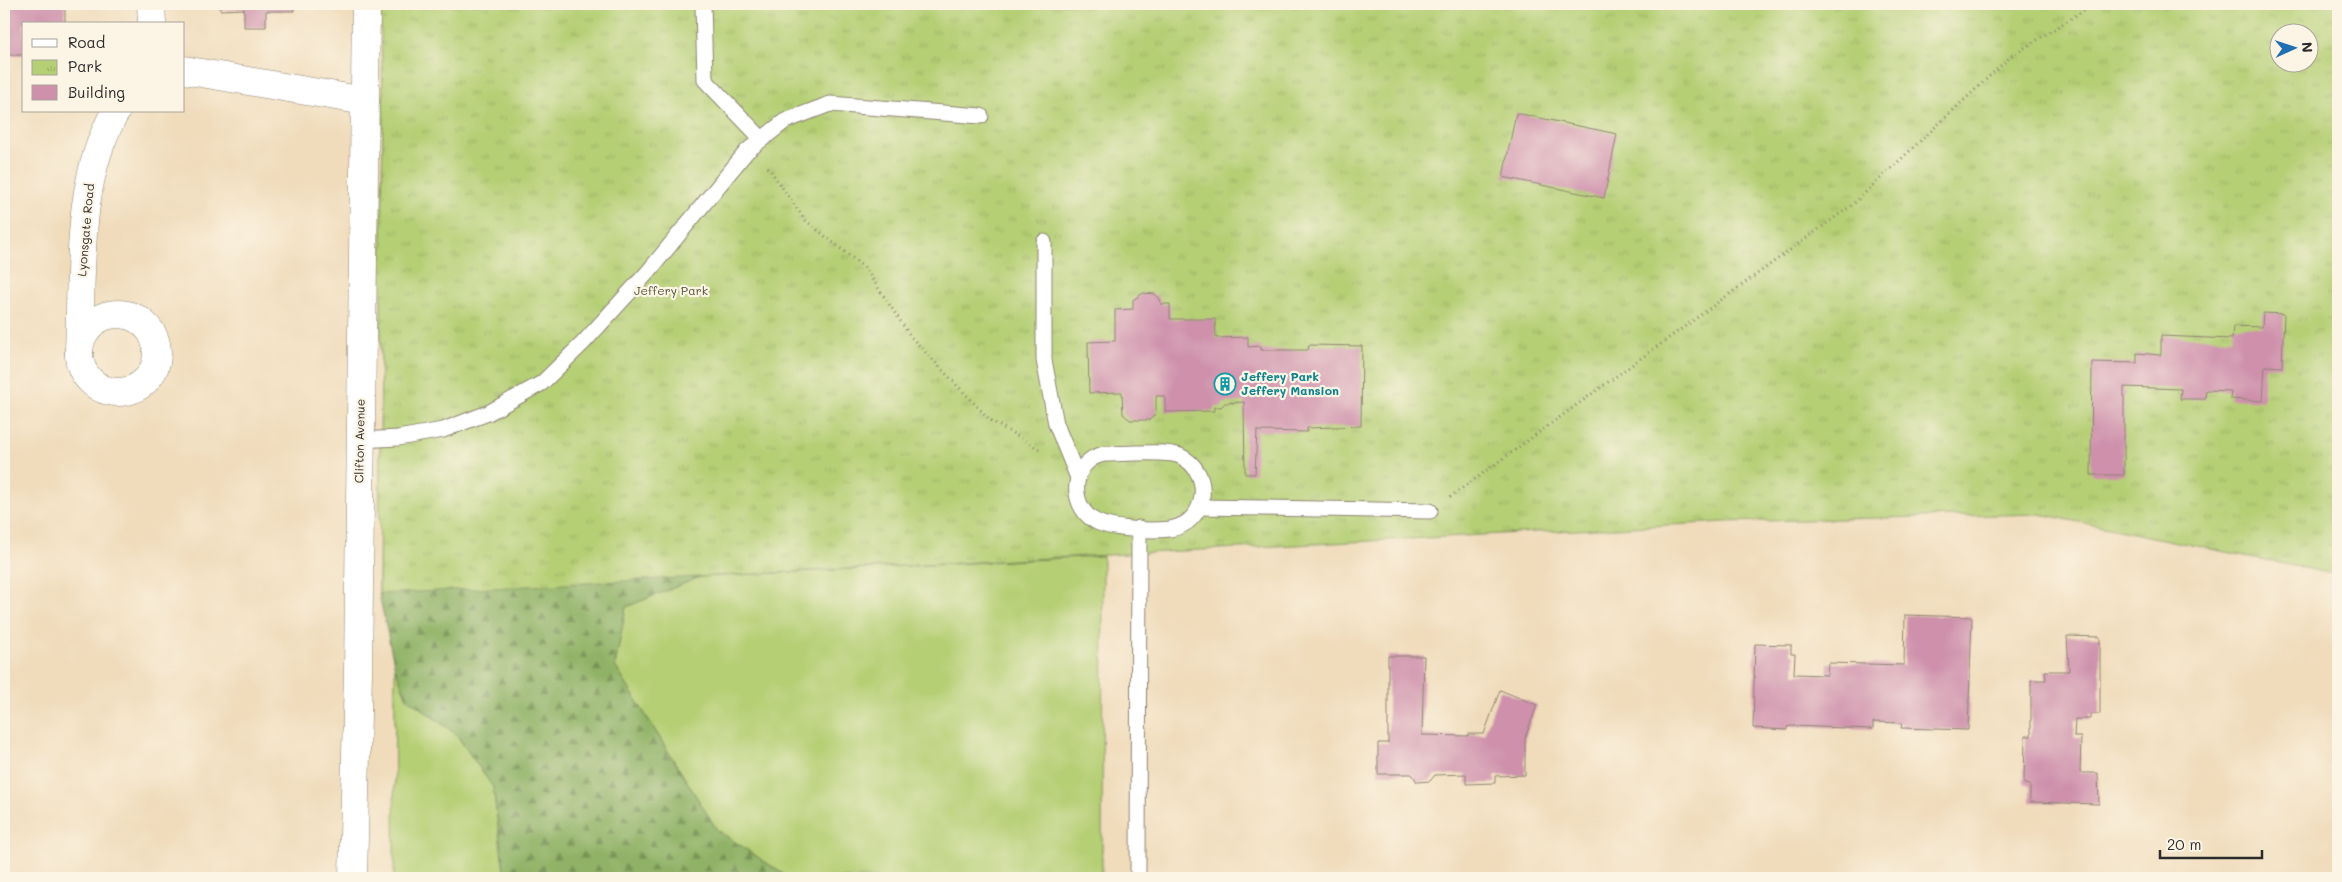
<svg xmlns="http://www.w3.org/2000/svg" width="2342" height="882" viewBox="0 0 2342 882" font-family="Mali,sans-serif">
  <defs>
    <pattern id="forest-firs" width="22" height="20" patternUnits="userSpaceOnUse" patternTransform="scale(1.25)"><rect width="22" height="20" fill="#90b266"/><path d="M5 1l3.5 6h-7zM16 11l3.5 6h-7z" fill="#769154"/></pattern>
    <pattern id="park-tufts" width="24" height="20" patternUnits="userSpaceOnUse" patternTransform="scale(1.25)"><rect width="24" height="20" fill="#b5cf74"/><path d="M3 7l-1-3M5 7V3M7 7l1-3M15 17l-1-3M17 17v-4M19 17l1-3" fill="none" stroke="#9cb265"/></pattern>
  </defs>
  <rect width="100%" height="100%" fill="#fcf5e5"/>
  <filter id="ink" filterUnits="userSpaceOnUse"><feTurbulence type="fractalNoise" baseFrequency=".02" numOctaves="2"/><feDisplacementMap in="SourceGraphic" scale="10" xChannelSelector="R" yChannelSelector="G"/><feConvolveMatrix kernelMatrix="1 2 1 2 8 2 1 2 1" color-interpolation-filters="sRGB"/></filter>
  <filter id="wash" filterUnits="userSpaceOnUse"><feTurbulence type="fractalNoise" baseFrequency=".0096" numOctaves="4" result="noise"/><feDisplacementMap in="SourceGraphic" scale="20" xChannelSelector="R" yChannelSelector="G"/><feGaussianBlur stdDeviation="1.12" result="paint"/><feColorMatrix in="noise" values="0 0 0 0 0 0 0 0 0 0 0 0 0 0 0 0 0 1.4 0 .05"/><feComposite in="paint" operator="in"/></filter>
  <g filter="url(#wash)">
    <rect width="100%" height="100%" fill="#f0dcbb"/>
    <g fill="#b5cf74" stroke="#707d50">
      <path d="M1103 556 1102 878H789L717 830 615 666 626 607 700 577Z"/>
      <path d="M395 668 407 698 456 734 493 787 505 878H394Z"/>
    </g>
    <path fill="url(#forest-firs)" stroke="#5e6e48" d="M419 80 1061 558 700 577 626 607 615 666 717 830 789 878H505L493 787 456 734 407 698 395 668 379 594 383 92Z"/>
    <path fill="url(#park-tufts)" stroke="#707d50" fill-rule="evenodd" d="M380 4H2338V575L2040 514 1725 522 379 594 383 92ZM2280 32H2310V62H2280Z"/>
    <g id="blocks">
      <g fill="#ce90ab">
        <path d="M4 4H65V23L24 24V55H4Z"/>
        <path d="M220 4H293L294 11H266V27H244V9L220 10Z"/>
        <path d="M1516 113 1617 134 1604 198 1503 177Z"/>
        <path d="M1143 293 1155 294 1160 299 1161 304H1170V319H1215L1216 338 1248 337V347L1261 346V350H1308L1309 345 1362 346 1361 426 1307 428V432L1257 431 1255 474H1245L1244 402 1225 403 1221 407H1214V411L1165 412V396H1156V413L1150 420H1130L1123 414 1122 392 1089 393 1088 342 1115 341V310L1133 309V300Z"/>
        <path d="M2263 313 2284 314 2282 367 2265 366 2263 401 2230 399 2231 391 2206 390 2205 399H2180L2181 389 2124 387V475H2091L2092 362 2137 363V353L2161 355V336L2232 339 2233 326 2262 327Z"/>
        <path d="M1905 615 1972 617 1968 730 1901 728 1902 723 1873 722V729L1790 726 1787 727V730L1753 728 1755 644 1791 645V654H1795L1794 674 1827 675 1828 663 1904 665Z"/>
        <path d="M2067 636 2100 637V714H2090V719H2075L2074 737H2081L2080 773H2098L2099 804 2030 802V785L2024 784 2025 736H2031V680H2046L2045 671H2069Z"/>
        <path d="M1388 656H1424L1422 735 1468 736V734H1484L1500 690 1537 705 1525 738V775L1495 776V783L1466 784V774L1435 775 1430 781 1417 782 1412 774H1378V743H1388Z"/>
      </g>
    </g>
  </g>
  <g filter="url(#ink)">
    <use href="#blocks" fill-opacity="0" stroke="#8e8473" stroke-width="1"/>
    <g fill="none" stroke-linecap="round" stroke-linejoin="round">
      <g stroke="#8e8473" stroke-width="17">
        <g id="service">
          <path d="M703 4 705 80 762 139"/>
          <path d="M1044 242V360L1056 424 1078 478"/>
          <path d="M360 440 398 438 443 430 488 413 542 383 583 343 648 272 747 151 785 121 830 104 981 116"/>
          <path d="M1104 454C1122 454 1165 450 1180 456 1214 472 1208 523 1170 529 1151 531 1112 530 1095 521 1073 508 1070 475 1090 460 1094 457 1100 455 1104 454Z"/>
          <path d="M1200 507 1430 511"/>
          <path d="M1138 878 1139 528"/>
        </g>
      </g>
      <g stroke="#8e8473" stroke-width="29">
        <g id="minor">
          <path d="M151 4 152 24"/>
          <path d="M184 70 365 101"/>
          <circle cx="118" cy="353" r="39"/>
          <path d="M79 354C82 276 75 180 116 111"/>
          <path d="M353 878 358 672 366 4"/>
        </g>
      </g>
      <g stroke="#8e8473" stroke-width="3" stroke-dasharray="1 4" stroke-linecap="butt">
        <path d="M768 167 805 220 865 268 911 337 990 420 1039 449"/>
        <path d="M1450 497 1852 205 2010 57 2094 4"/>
      </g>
      <use href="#service" stroke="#fff" stroke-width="15"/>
      <use href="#minor" stroke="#fff" stroke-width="28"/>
    </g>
  </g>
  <defs>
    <g id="building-ring" transform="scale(1.125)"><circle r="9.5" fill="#fcf5e5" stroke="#0f9aa8" stroke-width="1.5"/><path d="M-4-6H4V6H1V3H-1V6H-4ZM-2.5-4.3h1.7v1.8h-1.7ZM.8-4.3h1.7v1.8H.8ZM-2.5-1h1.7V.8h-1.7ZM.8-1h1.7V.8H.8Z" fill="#0f9aa8"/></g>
  </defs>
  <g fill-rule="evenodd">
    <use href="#building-ring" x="1225" y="384"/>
  </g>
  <g text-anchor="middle" stroke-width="4.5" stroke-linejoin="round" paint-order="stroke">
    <g font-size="12" fill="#2b2b2b" stroke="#fcf5e5">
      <text transform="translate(86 230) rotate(-85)" y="4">Lyonsgate Road</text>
      <text transform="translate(360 441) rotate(-89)" y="4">Clifton Avenue</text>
    </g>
    <g font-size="12" fill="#4e543d" stroke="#fcf5e5">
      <text x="671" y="295">Jeffery Park</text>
    </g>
    <g font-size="12" font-weight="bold" fill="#0d838f" stroke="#fcf5e5" text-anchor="start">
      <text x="1241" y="381">Jeffery Park<tspan x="1241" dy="14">Jeffery Mansion</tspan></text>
    </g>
  </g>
  <rect width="2342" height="882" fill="none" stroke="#fcf5e5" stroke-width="20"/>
  <rect x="22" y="22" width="162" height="90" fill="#fcf5e5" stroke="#a8a49b"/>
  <rect x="32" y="39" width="25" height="8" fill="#ffffff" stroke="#a8a49b"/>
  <text x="68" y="48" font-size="15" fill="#2b2b2b">Road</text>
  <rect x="32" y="60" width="25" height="15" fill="url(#park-tufts)" stroke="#a8a49b"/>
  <text x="68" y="72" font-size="15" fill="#2b2b2b">Park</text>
  <rect x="32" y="85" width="25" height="15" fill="#ce90ab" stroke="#a8a49b"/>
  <text x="68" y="98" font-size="15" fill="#2b2b2b">Building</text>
  <g transform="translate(2294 48) rotate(87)"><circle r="24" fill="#fcf5e5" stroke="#a8a49b"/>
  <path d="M0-4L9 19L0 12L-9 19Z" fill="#1f6fb2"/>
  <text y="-8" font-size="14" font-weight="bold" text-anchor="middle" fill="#2b2b2b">N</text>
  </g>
  <path d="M2160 850v8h102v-8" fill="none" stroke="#2b2b2b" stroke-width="2.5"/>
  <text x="2167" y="850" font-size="15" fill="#2b2b2b" stroke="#fcf5e5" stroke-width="4" paint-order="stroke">20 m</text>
</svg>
